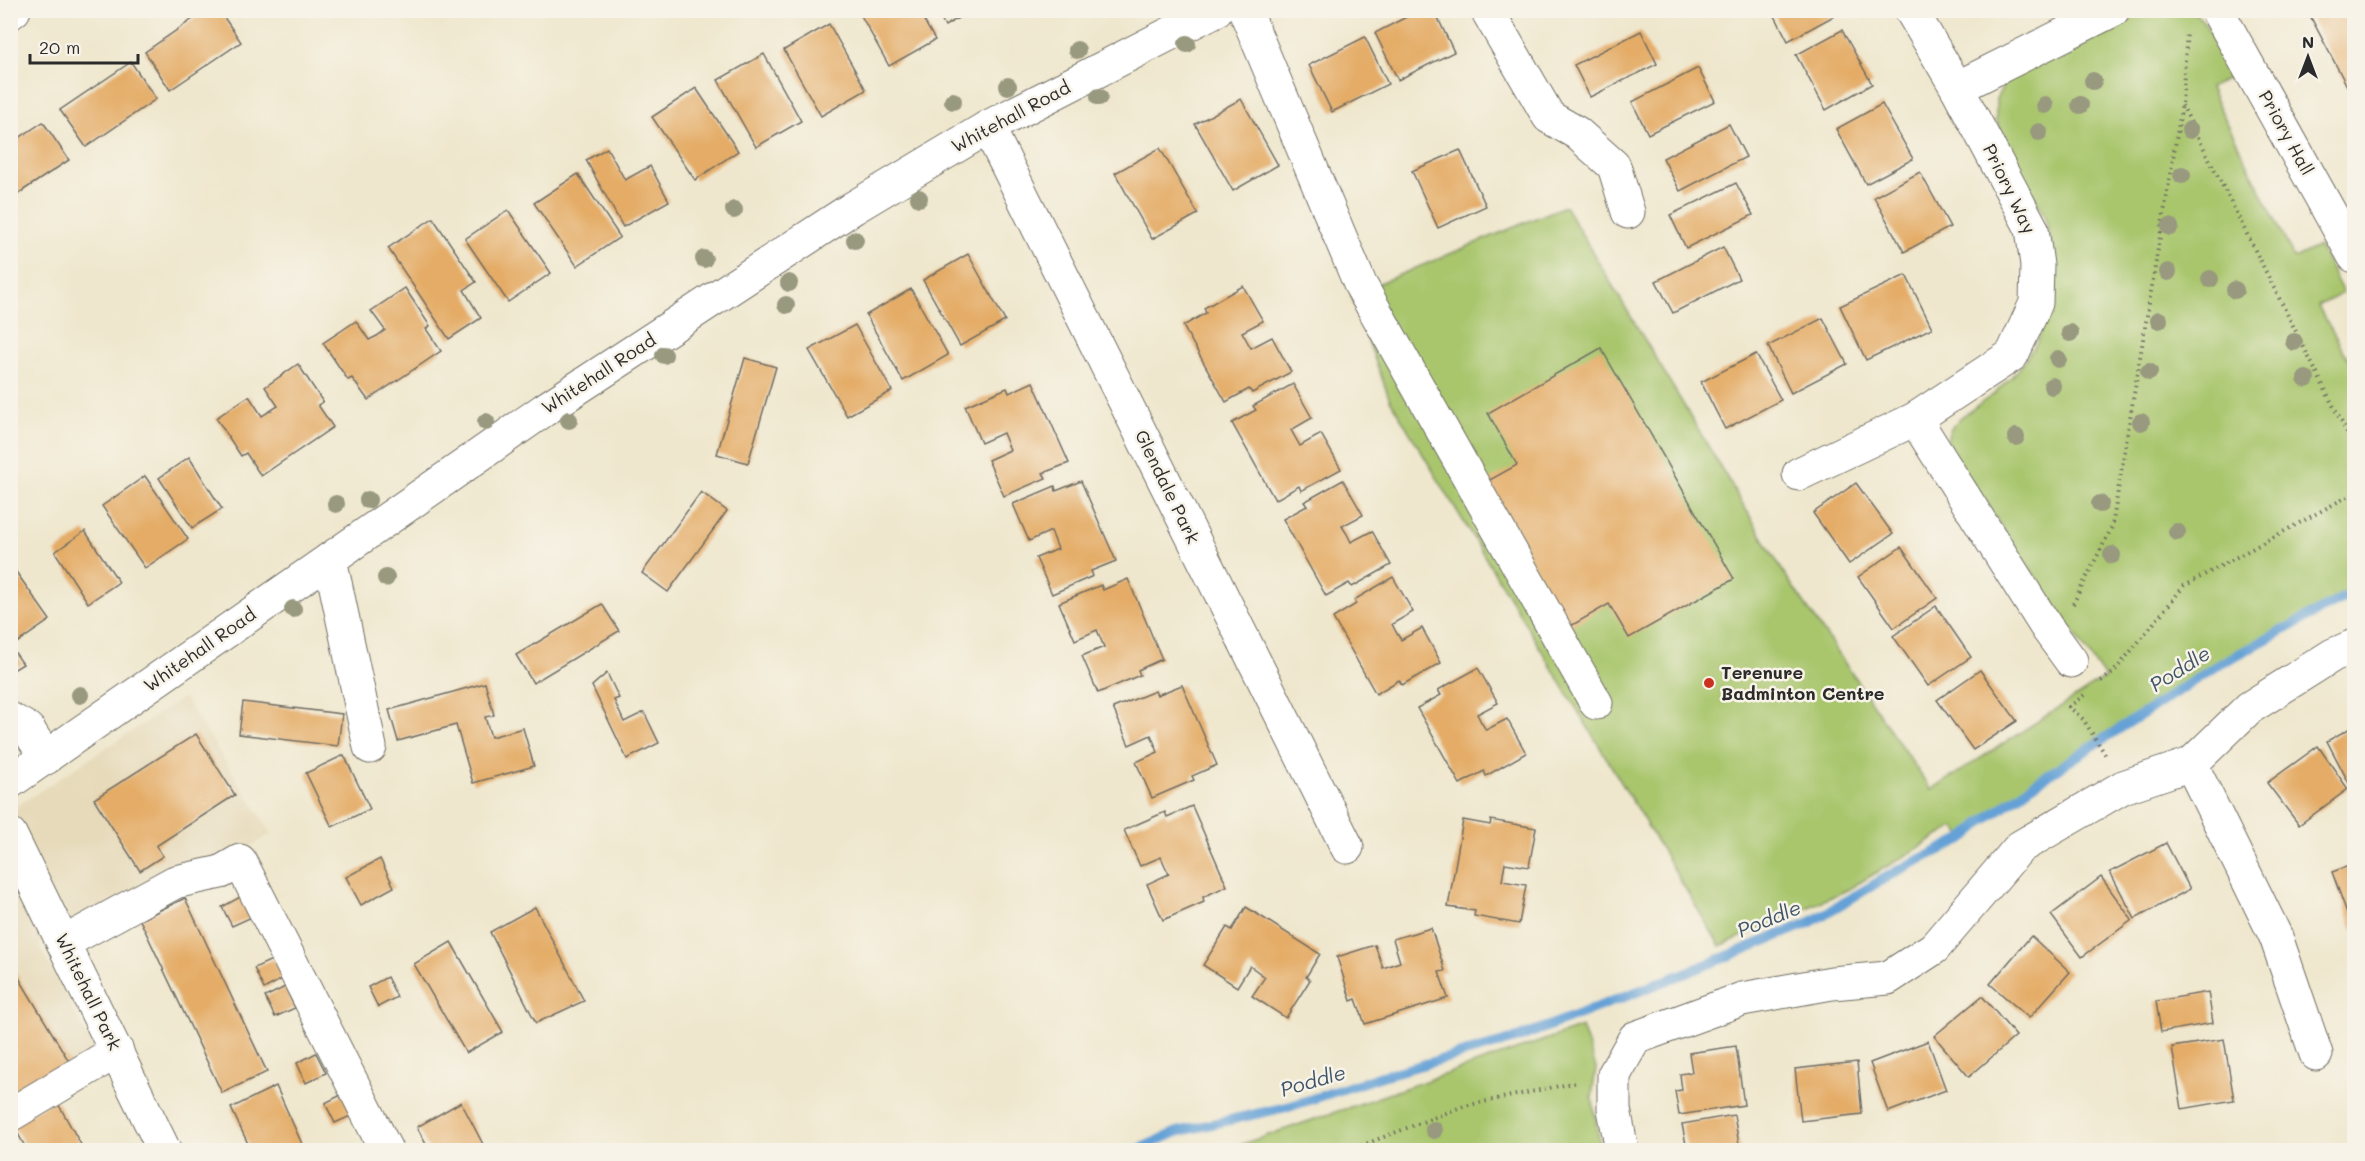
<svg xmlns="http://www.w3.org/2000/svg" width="2365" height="1161" viewBox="0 0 2365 1161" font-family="Mali,sans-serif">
  <rect width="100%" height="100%" fill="#f7f3e8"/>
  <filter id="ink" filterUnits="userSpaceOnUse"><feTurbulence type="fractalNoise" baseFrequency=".0167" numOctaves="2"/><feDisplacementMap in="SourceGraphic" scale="12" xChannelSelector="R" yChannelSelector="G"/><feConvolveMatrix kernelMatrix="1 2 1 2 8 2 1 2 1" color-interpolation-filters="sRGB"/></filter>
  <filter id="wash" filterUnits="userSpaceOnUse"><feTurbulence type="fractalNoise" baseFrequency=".008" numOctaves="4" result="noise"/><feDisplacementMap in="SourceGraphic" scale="24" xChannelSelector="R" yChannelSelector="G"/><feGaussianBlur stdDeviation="1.35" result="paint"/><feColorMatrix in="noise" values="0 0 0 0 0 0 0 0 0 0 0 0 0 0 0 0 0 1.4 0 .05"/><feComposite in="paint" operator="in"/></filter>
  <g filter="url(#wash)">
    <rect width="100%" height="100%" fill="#efe7cd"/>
    <path fill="#e6daba" d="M184 697 272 834 245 850 174 871 39 945 100 1060 11 1108V810Z"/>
    <g fill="#a9c66d" stroke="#6a784c" stroke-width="1.5">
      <path d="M2143 11H2192L2204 22 2233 75 2210 88 2294 258 2319 246 2343 293 2318 306 2354 369V592L2218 665 2037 782 1982 822 1964 838 1954 827 1847 890 1720 946 1390 400 1351 295 1565 206 1785 575 1931 790 2105 678 1950 451 1947 440 1951 428 1961 417 1994 394 2018 370 2037 342 2048 311 2053 277 2052 244 2044 215 1996 121V99L2006 81 2025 68Z"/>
      <path d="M1582 1027 1596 1068 1592 1097 1601 1150H1225Z"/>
    </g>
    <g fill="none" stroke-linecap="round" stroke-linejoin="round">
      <path stroke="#65a1d6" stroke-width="10" d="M1137 1150 1177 1132 1291 1106 1382 1076 1515 1039 1696 969 1811 922 1897 871 1964 838 1982 822 2037 782 2218 665 2354 592"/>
    </g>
    <g id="blocks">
      <g fill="#e4ac66">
        <path d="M206 10H219L241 42 170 90 145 52Z"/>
        <path d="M858 10H918L935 40 889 66Z"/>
        <path d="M936 10H972L945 26Z"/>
        <path d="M1420 10H1434L1454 52 1398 80 1375 33Z"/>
        <path d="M1772 10H1831L1834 16 1788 41Z"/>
        <path d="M2307 10H2354V100L2347 86Z"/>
        <path d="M829 24 866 90 821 116 784 50Z"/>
        <path d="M1842 30 1872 84 1826 110 1796 55Z"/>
        <path d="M1641 31 1657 64 1590 97 1574 65Z"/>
        <path d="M1365 37 1388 84 1332 112 1309 65Z"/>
        <path d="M764 54 801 121 756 147 718 80Z"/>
        <path d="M131 62 156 99 86 147 60 110Z"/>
        <path d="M1698 68 1715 101 1648 134 1632 102Z"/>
        <path d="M696 88 738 151 695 180 652 117Z"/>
        <path d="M1241 99 1278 165 1233 191 1195 124Z"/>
        <path d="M1882 104 1913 159 1866 184 1836 129Z"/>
        <path d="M43 122 69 160 10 199V144Z"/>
        <path d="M1729 124 1746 157 1680 191 1663 158Z"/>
        <path d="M607 148 625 180 650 166 669 201 623 227 586 160Z"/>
        <path d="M1160 148 1198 214 1152 239 1115 173Z"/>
        <path d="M1460 150 1486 206 1438 228 1412 171Z"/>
        <path d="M1920 172 1950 227 1904 252 1874 197Z"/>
        <path d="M578 174 620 237 577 266 534 203Z"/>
        <path d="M1736 183 1753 215 1686 248 1670 215Z"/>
        <path d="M508 210 551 273 508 302 465 239Z"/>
        <path d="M433 218 476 282 464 290 481 318 449 339 388 248Z"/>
        <path d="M1723 247 1739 279 1673 313 1656 281Z"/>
        <path d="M968 254 1005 321 960 346 923 280Z"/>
        <path d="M1906 275 1932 328 1866 360 1840 306Z"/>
        <path d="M1243 286 1263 321 1242 332 1251 348 1272 337 1291 372 1252 393 1249 389 1226 402 1183 326 1206 313 1204 308Z"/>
        <path d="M405 288 430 326 426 329 441 351 368 400 352 378 348 380 323 343 356 321 369 340 377 336 385 330 371 311Z"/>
        <path d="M911 289 948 355 903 381 866 315Z"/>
        <path d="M1823 318 1847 364 1791 393 1768 346Z"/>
        <path d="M855 325 892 391 847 416 809 350Z"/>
        <path d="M1601 348 1734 579 1629 638 1609 604 1569 627 1486 482 1517 465 1488 413Z"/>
        <path d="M1756 354 1781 400 1725 429 1701 382Z"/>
        <path d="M745 358 776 367 748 463 717 454Z"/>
        <path d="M298 364 323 402 318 405 333 427 261 476 246 453 241 456 216 418 249 396 262 416 278 406 265 387Z"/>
        <path d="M1033 382 1069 463 1043 473 1046 478 1004 496 988 460 1010 450 1003 433 981 443 965 406 1007 388 1009 393Z"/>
        <path d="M1293 384 1312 418 1291 430 1300 446 1321 434 1341 469 1301 491 1299 486 1275 500 1232 423 1256 410 1253 406Z"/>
        <path d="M189 457 222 509 192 528 159 478Z"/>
        <path d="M145 476 188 539 145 568 102 506Z"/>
        <path d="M1343 480 1363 515 1342 526 1347 534 1351 542 1372 531 1391 565 1352 587 1349 583 1326 596 1283 519 1307 506 1304 502Z"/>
        <path d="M1081 481 1116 561 1091 571 1093 576 1052 594 1036 558 1058 549 1051 531 1029 541 1013 504 1055 486 1056 491Z"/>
        <path d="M1856 483 1893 534 1849 564 1813 513Z"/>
        <path d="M701 492 727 511 668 592 642 573Z"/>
        <path d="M85 531 119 582 88 603 55 552Z"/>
        <path d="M1901 547 1937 598 1894 628 1858 577Z"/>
        <path d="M14 569 50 620 11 647 23 664 10 672V571Z"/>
        <path d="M1393 577 1413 612 1392 624 1396 632 1401 640 1422 628 1441 663 1402 685 1399 680 1376 694 1333 618 1356 604 1354 600Z"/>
        <path d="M1128 579 1162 659 1138 670 1140 675 1098 693 1082 656 1104 647 1097 630 1075 640 1059 603 1101 585 1103 590Z"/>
        <path d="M602 604 619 631 533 683 516 655Z"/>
        <path d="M1936 606 1971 657 1928 686 1893 636Z"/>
        <path d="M1478 668 1498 703 1477 714 1481 722 1486 730 1507 719 1526 753 1486 776 1484 771 1460 784 1417 708 1441 695 1438 690Z"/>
        <path d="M1980 670 2017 721 1973 750 1937 700Z"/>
        <path d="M607 673 619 698 614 700 624 722 644 712 659 743 627 759 592 686Z"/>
        <path d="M485 683 494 715 485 717 491 737 523 728 534 766 473 783 456 725 398 741 389 710Z"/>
        <path d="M1182 685 1217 765 1192 776 1194 780 1152 798 1136 762 1158 752 1151 735 1129 745 1113 708 1155 691 1157 695Z"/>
        <path d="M243 702 342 714 338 746 239 734Z"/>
        <path d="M2354 726V786L2351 787 2327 741Z"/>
        <path d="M196 734 235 795 156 846 163 856 140 871 94 799Z"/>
        <path d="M2318 746 2348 789 2299 825 2267 783Z"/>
        <path d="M344 755 370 809 332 827 306 773Z"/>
        <path d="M1192 806 1227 886 1203 897 1204 902 1163 920 1147 884 1169 874 1165 866 1161 857 1140 866 1124 830 1165 812 1167 817Z"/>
        <path d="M1463 820 1490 825 1491 820 1536 828 1529 867 1505 863 1502 881 1526 885 1519 924 1474 916 1475 911 1448 907Z"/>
        <path d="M2166 843 2190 889 2135 919 2110 872Z"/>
        <path d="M380 859 394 887 361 905 346 877Z"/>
        <path d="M2354 864V932L2332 872Z"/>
        <path d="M2101 877 2132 920 2082 957 2051 915Z"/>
        <path d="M242 896 252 917 232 926 222 907Z"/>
        <path d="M185 898 267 1072 222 1093 140 920Z"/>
        <path d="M535 907 584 1001 536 1023 490 932Z"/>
        <path d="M1246 907 1320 954 1306 977 1310 980 1286 1018 1252 996 1265 977 1250 966 1237 987 1203 965 1227 927 1232 930Z"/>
        <path d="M1431 928 1445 971 1439 972 1448 998 1365 1024 1356 999 1351 1001 1337 957 1375 945 1383 968 1391 965 1400 962 1393 939Z"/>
        <path d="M2031 936 2070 972 2029 1018 1990 984Z"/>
        <path d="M451 942 503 1032 466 1053 414 964Z"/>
        <path d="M274 959 284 978 264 989 254 968Z"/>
        <path d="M10 963 70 1063 10 1096Z"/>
        <path d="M387 977 397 997 378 1007 368 987Z"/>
        <path d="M285 987 295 1008 275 1017 265 997Z"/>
        <path d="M2208 992 2213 1023 2161 1032 2156 1001Z"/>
        <path d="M1982 996 2016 1036 1969 1077 1934 1036Z"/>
        <path d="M2224 1039 2234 1100 2182 1109 2172 1047Z"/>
        <path d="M1928 1041 1946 1090 1888 1112 1870 1063Z"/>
        <path d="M1736 1046 1744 1105 1679 1115 1675 1091 1682 1090 1680 1074 1692 1072 1689 1053Z"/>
        <path d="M316 1053 326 1073 306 1083 297 1063Z"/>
        <path d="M1857 1062 1862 1114 1801 1121 1795 1069Z"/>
        <path d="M276 1086 303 1146 306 1150H251L231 1108Z"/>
        <path d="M345 1093 355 1114 335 1123 325 1103Z"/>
        <path d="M56 1100 84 1150H27L12 1123Z"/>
        <path d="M461 1102 486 1150H429L417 1127Z"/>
        <path d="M1734 1115 1740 1150H1687L1682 1124Z"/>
      </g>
    </g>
  </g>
  <g filter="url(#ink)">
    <use href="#blocks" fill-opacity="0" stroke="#706d64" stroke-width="1.5"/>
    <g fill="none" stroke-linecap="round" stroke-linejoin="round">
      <g stroke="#706d64" stroke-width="35">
        <g id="minor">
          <path d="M1245 10 1360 284 1596 703"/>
          <path d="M1487 10 1549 117 1577 133 1614 166 1628 212"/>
          <path d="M2217 10 2354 256"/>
          <path d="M10 13 14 10"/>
          <path d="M1957 88 2113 10"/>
          <path d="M988 127 1347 847"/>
          <path d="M1915 419 2047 628 2071 661"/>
          <path d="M1799 474 1915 419 2012 355 2036 303 2037 265 2032 229 1957 88 1911 10"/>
          <path d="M330 559 370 747"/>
          <path d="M10 719 28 729 46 758"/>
          <path d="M2191 764 2276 937 2316 1054"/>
          <path d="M10 782 544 410 853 208 988 127 1216 10"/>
          <path d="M10 834 164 1150"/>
          <path d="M65 942 175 882 221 872 240 861 386 1150"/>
          <path d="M10 1115 117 1051"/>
          <path d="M1622 1150 1614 1109V1075L1635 1038 1742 999 1832 983 1888 978 1934 948 2020 847 2123 787 2191 764 2249 708 2333 655 2354 646"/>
        </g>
      </g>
      <g stroke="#706d64" stroke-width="4" stroke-dasharray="1.5 4.5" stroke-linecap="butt">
        <path d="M2182 105 2354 447"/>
        <path d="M2073 604 2112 527 2182 104 2187 32"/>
        <path d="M2101 681 2113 673 2184 586 2354 493"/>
        <path d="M2084 695 2069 707 2083 719 2107 757"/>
        <path d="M1350 1150 1464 1106 1578 1082"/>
      </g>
      <use href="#minor" stroke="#fff" stroke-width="33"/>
    </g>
    <g fill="#98997f">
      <circle cx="1187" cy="44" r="9"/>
      <circle cx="1077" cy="50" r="9"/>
      <circle cx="2093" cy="81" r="9"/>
      <circle cx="1008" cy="86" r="9"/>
      <circle cx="1099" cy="97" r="9"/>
      <circle cx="953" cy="101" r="9"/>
      <circle cx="2045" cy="105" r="9"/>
      <circle cx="2080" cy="105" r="9"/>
      <circle cx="2190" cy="130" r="9"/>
      <circle cx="2039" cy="132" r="9"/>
      <circle cx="2182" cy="175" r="9"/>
      <circle cx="919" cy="198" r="9"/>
      <circle cx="734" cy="210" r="9"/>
      <circle cx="2170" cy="227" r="9"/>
      <circle cx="855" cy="240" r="9"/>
      <circle cx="704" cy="259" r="9"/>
      <circle cx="2168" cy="272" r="9"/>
      <circle cx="2210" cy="279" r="9"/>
      <circle cx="789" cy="283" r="9"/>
      <circle cx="2235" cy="290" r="9"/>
      <circle cx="786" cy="305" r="9"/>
      <circle cx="2159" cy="320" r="9"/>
      <circle cx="2070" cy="333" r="9"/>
      <circle cx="2294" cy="342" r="9"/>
      <circle cx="664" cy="355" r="9"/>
      <circle cx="2058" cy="359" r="9"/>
      <circle cx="2149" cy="372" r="9"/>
      <circle cx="2306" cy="379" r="9"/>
      <circle cx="2052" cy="386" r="9"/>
      <circle cx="569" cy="420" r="9"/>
      <circle cx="486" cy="422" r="9"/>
      <circle cx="2141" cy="422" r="9"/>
      <circle cx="2016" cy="437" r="9"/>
      <circle cx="368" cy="500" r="9"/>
      <circle cx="336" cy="504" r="9"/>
      <circle cx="2100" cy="504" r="9"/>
      <circle cx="2177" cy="532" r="9"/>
      <circle cx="2112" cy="555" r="9"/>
      <circle cx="386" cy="578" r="9"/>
      <circle cx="293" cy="609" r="9"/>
      <circle cx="80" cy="695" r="9"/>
      <circle cx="1434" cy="1130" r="9"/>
    </g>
  </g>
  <circle fill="#c8321e" stroke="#f7f3e8" stroke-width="2" cx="1709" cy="683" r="6"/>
  <g text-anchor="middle" stroke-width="5" stroke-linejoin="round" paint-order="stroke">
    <g font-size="18" fill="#2b2b2b" stroke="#f7f3e8">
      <text transform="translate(1011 117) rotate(-28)" y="6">Whitehall Road</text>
      <text transform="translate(2286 133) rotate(61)" y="6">Priory Hall</text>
      <text transform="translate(2009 189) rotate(64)" y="6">Priory Way</text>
      <text transform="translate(599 374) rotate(-33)" y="6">Whitehall Road</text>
      <text transform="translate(1167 487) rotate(64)" y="6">Glendale Park</text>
      <text transform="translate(200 650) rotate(-35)" y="6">Whitehall Road</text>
      <text transform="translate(88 992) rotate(64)" y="6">Whitehall Park</text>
    </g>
    <g font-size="18" font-weight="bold" fill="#2b2b2b" stroke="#f7f3e8" text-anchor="start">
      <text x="1721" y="679">Terenure<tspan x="1721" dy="21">Badminton Centre</tspan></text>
    </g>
    <g font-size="20" font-style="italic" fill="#3f5467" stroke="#f7f3e8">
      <text transform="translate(2180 669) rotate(-32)" y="7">Poddle</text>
      <text transform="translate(1769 919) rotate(-22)" y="7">Poddle</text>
      <text transform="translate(1313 1081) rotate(-16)" y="7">Poddle</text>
    </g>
  </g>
  <rect width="2365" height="1161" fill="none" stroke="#f7f3e8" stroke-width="36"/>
  <g transform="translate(2308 57)" stroke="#f7f3e8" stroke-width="4.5" paint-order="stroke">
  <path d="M0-4.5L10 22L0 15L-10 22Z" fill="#2b2b2b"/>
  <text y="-9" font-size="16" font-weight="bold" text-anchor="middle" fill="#2b2b2b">N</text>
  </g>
  <path d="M30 54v9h108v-9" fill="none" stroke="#2b2b2b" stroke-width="3"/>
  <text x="39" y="54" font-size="18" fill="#2b2b2b" stroke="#f7f3e8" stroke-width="4.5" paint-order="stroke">20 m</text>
</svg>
